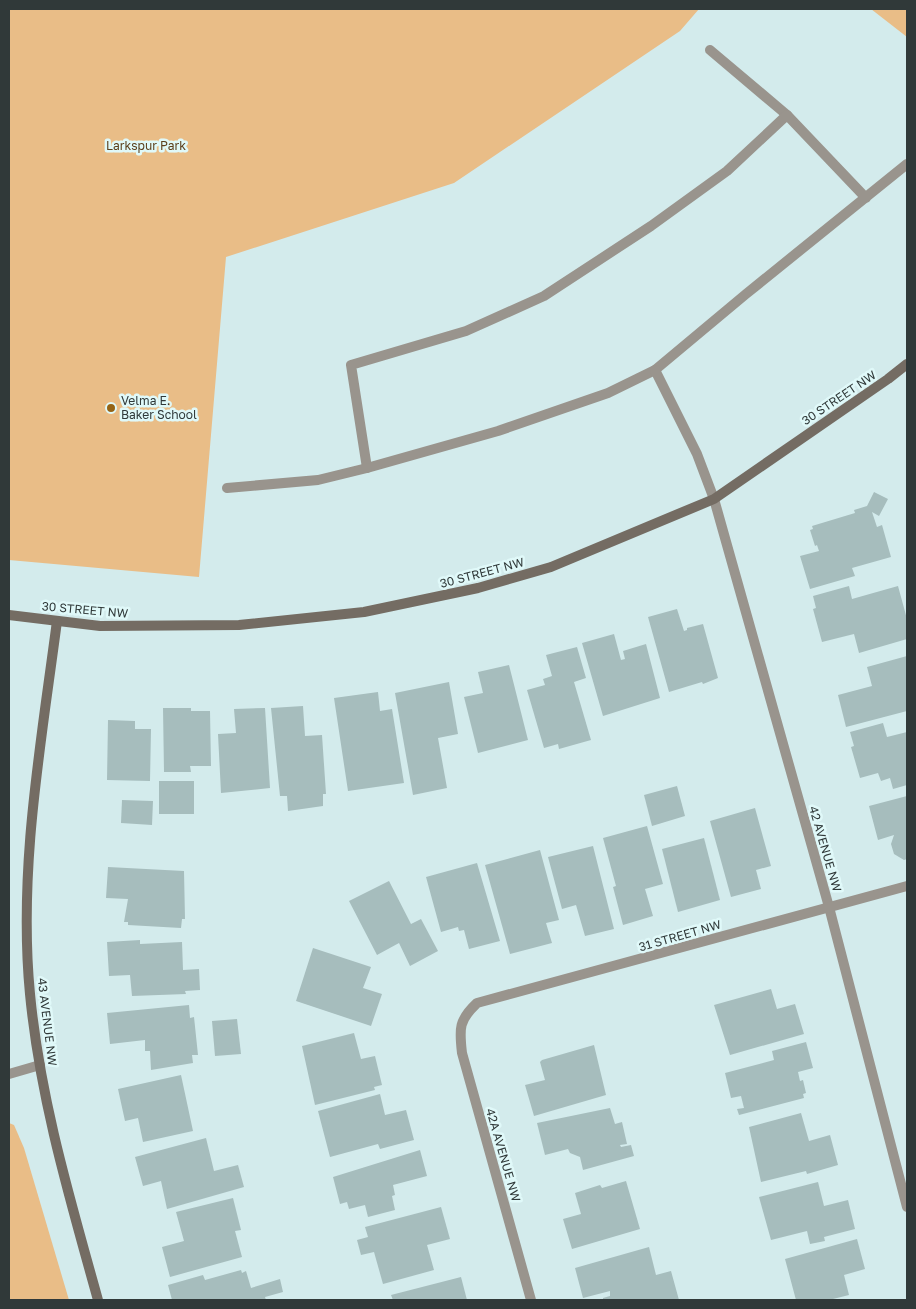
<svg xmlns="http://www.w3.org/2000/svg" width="916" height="1309" viewBox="0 0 916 1309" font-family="'Golos Text',sans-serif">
  <rect width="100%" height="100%" fill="#d3ebec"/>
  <g fill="#e9bd87">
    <path d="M9 9H699L680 31 454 183 226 257 199 577 9 560Z"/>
    <path d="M871 9H907V37Z"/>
    <path d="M9 1123 14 1125 24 1148 69 1300H9Z"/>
  </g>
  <g fill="#a6bdbd">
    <path d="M874 492 888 499 879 516 872 512 877 527 882 525 891 557 852 568 855 576 810 589 800 556 819 551 817 545 815 546 810 530 813 529 812 526 855 513 854 510 867 506Z"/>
    <path d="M849 586 852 599 898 586 907 619V639L859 653 854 634 822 642 813 609 816 608 813 596Z"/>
    <path d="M677 609 684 631 687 630V628L703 624 718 678 703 684 702 682 669 692 648 617Z"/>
    <path d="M614 634 621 660 625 659 623 651 646 644 660 698 603 716 582 643Z"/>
    <path d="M577 647 586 678 574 682 591 740 559 749 558 744 544 748 527 690 545 685 543 679 552 676 546 655Z"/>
    <path d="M907 656V711L846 727 838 695 872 686 867 667Z"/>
    <path d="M509 665 528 740 478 753 464 697 483 693 478 672Z"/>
    <path d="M449 682 458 734 438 738 447 788 413 795 395 693Z"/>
    <path d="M378 692 380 711 392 709 404 783 348 791 334 698Z"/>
    <path d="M303 706 305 736 322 735 326 794H323V806L288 811 287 796H280L271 708Z"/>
    <path d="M163 708H191V711H210L211 766H190L191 772H164Z"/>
    <path d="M265 708 270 788 221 793 218 734 236 733 234 709Z"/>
    <path d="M108 720 135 721V729H151L150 781 107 780Z"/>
    <path d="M883 723 887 737 907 732V785L893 789 890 778 881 781 878 773 860 778 851 747 854 746 850 732Z"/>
    <rect x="159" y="781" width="35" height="33"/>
    <path d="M677 786 685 816 652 826 644 795Z"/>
    <path d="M907 796V859L904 860 894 854 891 844 894 835 878 840 869 806Z"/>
    <path d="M122 800 153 801 152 825 121 823Z"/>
    <path d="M755 808 771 866 756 870 761 889 731 897 710 821Z"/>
    <path d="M647 826 663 884 645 889 653 916 623 925 613 887 616 886 603 838Z"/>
    <path d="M704 838 720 900 678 912 662 849Z"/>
    <path d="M593 846 614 929 585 936 576 905 562 909 548 857Z"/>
    <path d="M540 850 559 920 546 923 552 943 510 954 485 865Z"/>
    <path d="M477 863 500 941 469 949 464 930 459 931 458 927 441 932 426 877Z"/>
    <path d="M108 867 184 871 185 919H182L181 928 128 925V922H124L128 899 106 898Z"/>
    <path d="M389 881 411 924 421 919 438 951 410 966 399 943 377 955 349 901Z"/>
    <path d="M140 940V944L182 942 183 970 199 969 200 990 185 991 186 994 132 996 130 975 109 976 107 942Z"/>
    <path d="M313 948 371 967 363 988 382 994 371 1026 296 1001Z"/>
    <path d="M771 989 777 1009 795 1004 804 1034 730 1055 714 1005Z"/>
    <path d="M189 1005 190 1018 194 1017 198 1055H192L193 1063 151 1070 150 1051H145V1040L110 1044 107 1013Z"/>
    <path d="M237 1019 241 1054 215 1056 212 1021Z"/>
    <path d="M354 1033 361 1059 375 1056 382 1085 374 1087 375 1090 315 1105 302 1046Z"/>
    <path d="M806 1042 813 1068 798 1072 800 1081 803 1080 806 1093 803 1094 804 1098 739 1115 737 1109 744 1108 741 1096 731 1098 725 1073 774 1060 772 1051Z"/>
    <path d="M594 1045 606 1095 534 1116 525 1085 545 1080 540 1062 542 1060Z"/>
    <path d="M181 1075 193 1131 143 1142 138 1118 125 1121 118 1089Z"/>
    <path d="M380 1094 385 1115 406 1110 414 1140 380 1149 378 1144 330 1157 318 1111Z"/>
    <path d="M610 1108 615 1124 622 1122 627 1144 620 1145 621 1147 631 1145 634 1156 583 1170 580 1157 570 1153 568 1149 545 1155 537 1123Z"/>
    <path d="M801 1113 809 1141 830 1135 838 1165 807 1174 806 1171 761 1182 749 1127Z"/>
    <path d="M206 1138 214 1171 238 1165 244 1187 167 1209 161 1181 143 1186 135 1157Z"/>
    <path d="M420 1150 427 1176 393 1185 395 1195 392 1196 395 1210 368 1217 365 1205 349 1209 347 1202 340 1204 333 1177Z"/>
    <path d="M626 1181 640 1229 572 1249 563 1219 581 1214 575 1193 600 1185 602 1188Z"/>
    <path d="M818 1182 824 1206 848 1200 855 1229 824 1237 825 1241 810 1244 807 1231 771 1240 759 1197Z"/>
    <path d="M233 1198 241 1230 235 1231 242 1257 170 1277 162 1247 184 1241 176 1212Z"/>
    <path d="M441 1207 450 1239 427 1245 434 1270 383 1284 374 1252 361 1255 357 1240 368 1237 365 1227Z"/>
    <path d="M857 1239 865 1269 844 1275 849 1295 829 1300H796L785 1259Z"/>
    <path d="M649 1247 656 1275 671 1271 679 1300H603V1298L610 1296V1291L583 1298 575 1268Z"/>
    <path d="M241 1270 242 1273 246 1271 251 1288 280 1279 283 1292 265 1297 266 1300H172L168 1285 203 1275 205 1280Z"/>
    <path d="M461 1277 467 1300H393L391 1295Z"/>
  </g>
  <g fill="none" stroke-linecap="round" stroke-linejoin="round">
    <g stroke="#99948d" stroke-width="10">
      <path d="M710 50 787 115"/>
      <path d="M866 198 787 115 727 171 651 226 544 296 466 331 351 365 367 468 498 431 608 393 655 370 746 294 907 164"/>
      <path d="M655 370 697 454 714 499 829 907 907 1207"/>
      <path d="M227 488 318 480 367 468"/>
      <path d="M9 1074 40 1065"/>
      <path d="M531 1300 462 1053C459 1028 459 1020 477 1003L907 886"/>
    </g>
    <g stroke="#746c63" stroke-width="10">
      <path d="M9 615 100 626 239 625 364 612 478 588 551 567 714 499 888 379 907 364"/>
      <path d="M57 621C41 744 18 870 30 994 40 1099 70 1199 98 1300"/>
    </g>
  </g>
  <circle fill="#956315" stroke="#e0f9f9" stroke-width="2" cx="111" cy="408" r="5"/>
  <g text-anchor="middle" stroke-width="5" stroke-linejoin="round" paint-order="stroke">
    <g font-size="12" fill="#5c401d" stroke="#e0f9f9">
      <text x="146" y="150">Larkspur Park</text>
    </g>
    <g font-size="12" fill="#303939" stroke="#e0f9f9">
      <text transform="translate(839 398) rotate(-34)" y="4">30 STREET NW</text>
      <text transform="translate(482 573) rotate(-15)" y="4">30 STREET NW</text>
      <text transform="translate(85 610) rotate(5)" y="4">30 STREET NW</text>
      <text transform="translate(825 849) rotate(74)" y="4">42 AVENUE NW</text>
      <text transform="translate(680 936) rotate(-16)" y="4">31 STREET NW</text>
      <text transform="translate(47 1022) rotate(83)" y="4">43 AVENUE NW</text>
      <text transform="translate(503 1155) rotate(74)" y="4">42A AVENUE NW</text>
    </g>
    <g font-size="12" fill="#303939" stroke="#e0f9f9" text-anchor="start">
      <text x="121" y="405">Velma E.<tspan x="121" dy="14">Baker School</tspan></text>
    </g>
  </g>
  <rect width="916" height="1309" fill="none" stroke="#303939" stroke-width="20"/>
</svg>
